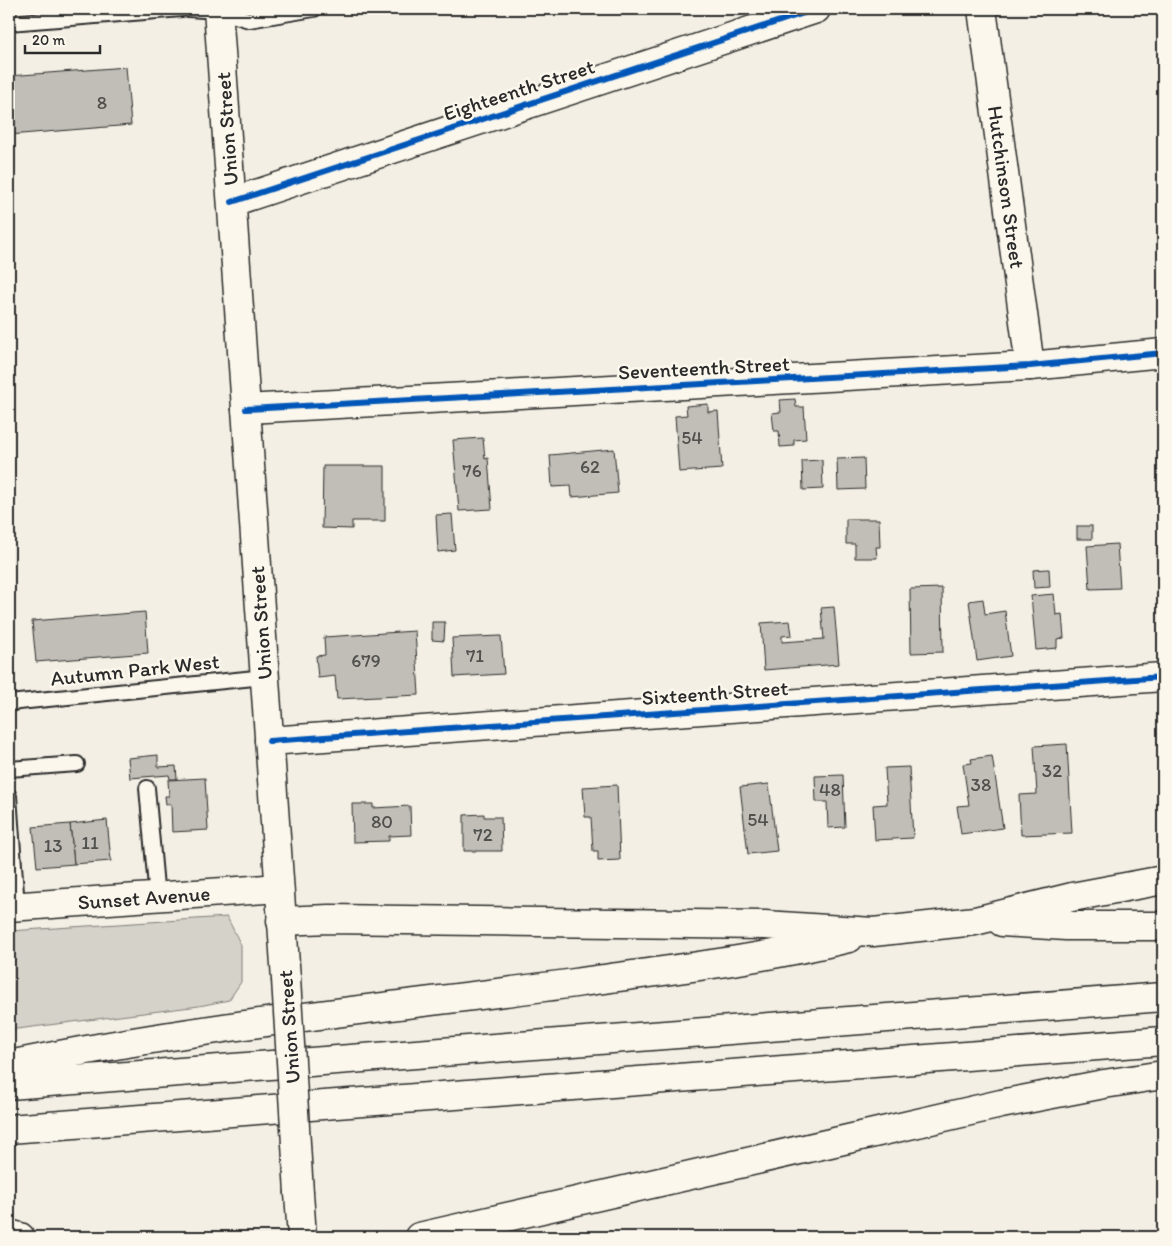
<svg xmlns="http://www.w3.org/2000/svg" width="1172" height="1246" viewBox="0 0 1172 1246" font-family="Itim,sans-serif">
  <rect width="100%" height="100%" fill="#f3efe4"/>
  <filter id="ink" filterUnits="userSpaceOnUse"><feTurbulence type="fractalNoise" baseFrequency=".02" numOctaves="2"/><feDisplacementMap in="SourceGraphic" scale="10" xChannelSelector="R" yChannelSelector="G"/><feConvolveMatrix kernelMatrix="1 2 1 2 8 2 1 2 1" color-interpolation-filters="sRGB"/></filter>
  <g filter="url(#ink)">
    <path fill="#d5d2c9" stroke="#807e7a" d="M227 917 241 945V982L229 1000 199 1006 9 1030V931Z"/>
    <g fill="#c0beb6" stroke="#2b2b2b">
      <path d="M126 67 131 125 9 135V76Z"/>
      <path d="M795 399 796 407H804L806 439 794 440V446L780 447 779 431H774L772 413 781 412 780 400Z"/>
      <path d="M708 404V412L718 411 722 469 679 472 675 416 687 415 686 406Z"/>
      <path d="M483 438 485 459 488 458 492 509 459 511 453 440Z"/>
      <path d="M614 449 618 493 572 497 571 486 552 487 550 455Z"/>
      <path d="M864 458 865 489 838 490 837 459Z"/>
      <path d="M822 460 823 489 803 490 802 461Z"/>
      <path d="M323 466H385V521H352V529L322 528Z"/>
      <path d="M452 514 455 550 438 552 436 515Z"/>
      <path d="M846 519H879L880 547H876L877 558H855V544H846Z"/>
      <rect x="1077" y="526" width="15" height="13"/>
      <path d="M1117 544 1120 588 1090 589 1087 546Z"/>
      <path d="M1049 569 1050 587 1034 588 1033 570Z"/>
      <path d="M942 588 943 652 911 653 910 589Z"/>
      <path d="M1054 594 1056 615 1062 614 1064 638 1057 639V648L1036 650 1031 596Z"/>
      <path d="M983 599 985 614 1005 611 1011 656 977 661 969 601Z"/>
      <path d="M834 607 839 664 764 670 761 623 790 621 792 635 782 636V642L824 639 821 608Z"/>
      <path d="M145 612 148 653 36 662 32 621Z"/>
      <path d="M432 622H445L444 641 432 640Z"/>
      <path d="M415 631 419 695 337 699 335 676 318 678 316 656 325 655 324 637Z"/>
      <path d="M501 636 504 674 454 677 452 638Z"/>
      <path d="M1067 744 1072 833 1021 835 1019 795 1037 794 1034 746Z"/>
      <path d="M158 755V767L176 766 177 779H170L169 775 130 778 128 758Z"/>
      <path d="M992 756 1003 828 961 834 957 806 969 805 963 764 972 763 971 759Z"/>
      <path d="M909 767 913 838 875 840 873 805 887 804 885 768Z"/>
      <path d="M843 775 845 827 828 828 827 802H816L815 776Z"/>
      <path d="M205 778 208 830 172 832 171 804H166L165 796H169L168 780Z"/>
      <path d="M769 784 777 851 748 854 740 787Z"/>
      <path d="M617 785 620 860 598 861V851H593L591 817H585L583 787Z"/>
      <path d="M352 804H373V808L410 806 411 835 389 836V841L353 842Z"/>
      <path d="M484 814V817H501L502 851H464V815Z"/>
      <path d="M107 820 111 861 74 864 70 824Z"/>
      <path d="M70 824 74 864 37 867 33 827Z"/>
    </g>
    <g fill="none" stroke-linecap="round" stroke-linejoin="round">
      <g stroke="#2b2b2b" stroke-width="18">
        <g id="service">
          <path d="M188 9 219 11 249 20 314 9"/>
          <path d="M9 23 182 9"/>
          <path d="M9 703 265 677"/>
          <path d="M9 769 77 764"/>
          <path d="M147 788 157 898"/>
          <path d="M9 796 17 907"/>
        </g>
      </g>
      <g stroke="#2b2b2b" stroke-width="31">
        <g id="minor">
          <path d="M982 9 1030 366"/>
          <path d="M232 202 816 9"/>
          <path d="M246 409 1030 366 1163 353"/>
          <path d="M269 741 1163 677"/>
          <path d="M9 907 279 888"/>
        </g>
      </g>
      <g stroke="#2b2b2b" stroke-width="31">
        <g id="secondary">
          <path d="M218 9 286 979"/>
          <path d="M299 1193 302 1237"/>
        </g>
      </g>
      <g stroke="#2b2b2b" stroke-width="31">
        <g id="motorway">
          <path d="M281 921 329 919 765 925 873 932 975 921 1072 897 1163 880"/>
          <path d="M1002 922 1066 926H1163"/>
          <path d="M9 1065C195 1026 386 1008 575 983 667 970 760 960 849 938"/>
          <path d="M9 1085 1163 997"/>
          <path d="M9 1129 1163 1041"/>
          <path d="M9 1234 20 1237"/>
          <path d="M419 1237 1001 1104 1104 1084 1163 1075"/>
        </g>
      </g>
      <use href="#service" stroke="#fbf7ec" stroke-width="14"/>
      <use href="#minor" stroke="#fbf7ec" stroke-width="28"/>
      <use href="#secondary" stroke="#fbf7ec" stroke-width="28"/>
      <use href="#motorway" stroke="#fbf7ec" stroke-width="28"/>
      <g stroke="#2b2b2b" stroke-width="31" stroke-linecap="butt">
        <path id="secondary-bridge" d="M286 979 299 1193"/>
      </g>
      <use href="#secondary-bridge" stroke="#fbf7ec" stroke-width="28"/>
      <g stroke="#fbf7ec" stroke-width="9">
        <g id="cycleway">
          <path d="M232 202 816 9"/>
          <path d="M246 409 1030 366 1163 353"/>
          <path d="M269 741 1163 677"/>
        </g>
      </g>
      <use href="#cycleway" stroke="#0057b8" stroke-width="6"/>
    </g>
  </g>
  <g text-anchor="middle" stroke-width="5" stroke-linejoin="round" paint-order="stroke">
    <g font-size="19" fill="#50504e">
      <text x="102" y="109">8</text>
      <text x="692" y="444">54</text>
      <text x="590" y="473">62</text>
      <text x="472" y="477">76</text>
      <text x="475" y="662">71</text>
      <text x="366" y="667">679</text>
      <text x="1052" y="777">32</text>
      <text x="981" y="791">38</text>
      <text x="830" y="796">48</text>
      <text x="758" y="826">54</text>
      <text x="382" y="828">80</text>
      <text x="483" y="841">72</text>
      <text x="90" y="849">11</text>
      <text x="53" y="852">13</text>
    </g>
    <g font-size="21" fill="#2b2b2b" stroke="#fbf7ec">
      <text transform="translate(519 90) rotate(-18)" y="7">Eighteenth Street</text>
      <text transform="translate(227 129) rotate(-94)" y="7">Union Street</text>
      <text transform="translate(1006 187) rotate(82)" y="7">Hutchinson Street</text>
      <text transform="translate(704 368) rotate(-3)" y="7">Seventeenth Street</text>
      <text transform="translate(261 623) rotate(-94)" y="7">Union Street</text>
      <text transform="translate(135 670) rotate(-6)" y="7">Autumn Park West</text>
      <text transform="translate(715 693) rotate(-4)" y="7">Sixteenth Street</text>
      <text transform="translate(144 898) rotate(-4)" y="7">Sunset Avenue</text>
      <text transform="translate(289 1027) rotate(-94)" y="7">Union Street</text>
    </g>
  </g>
  <rect width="1172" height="1246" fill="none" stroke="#fbf7ec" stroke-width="30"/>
  <rect x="15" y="15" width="1142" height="1216" fill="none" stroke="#2b2b2b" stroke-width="2" filter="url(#ink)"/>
  <path d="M25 45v8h75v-8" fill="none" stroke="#2b2b2b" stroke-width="2.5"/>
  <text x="32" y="45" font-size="15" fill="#2b2b2b" stroke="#fbf7ec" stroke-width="4" paint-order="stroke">20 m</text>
</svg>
